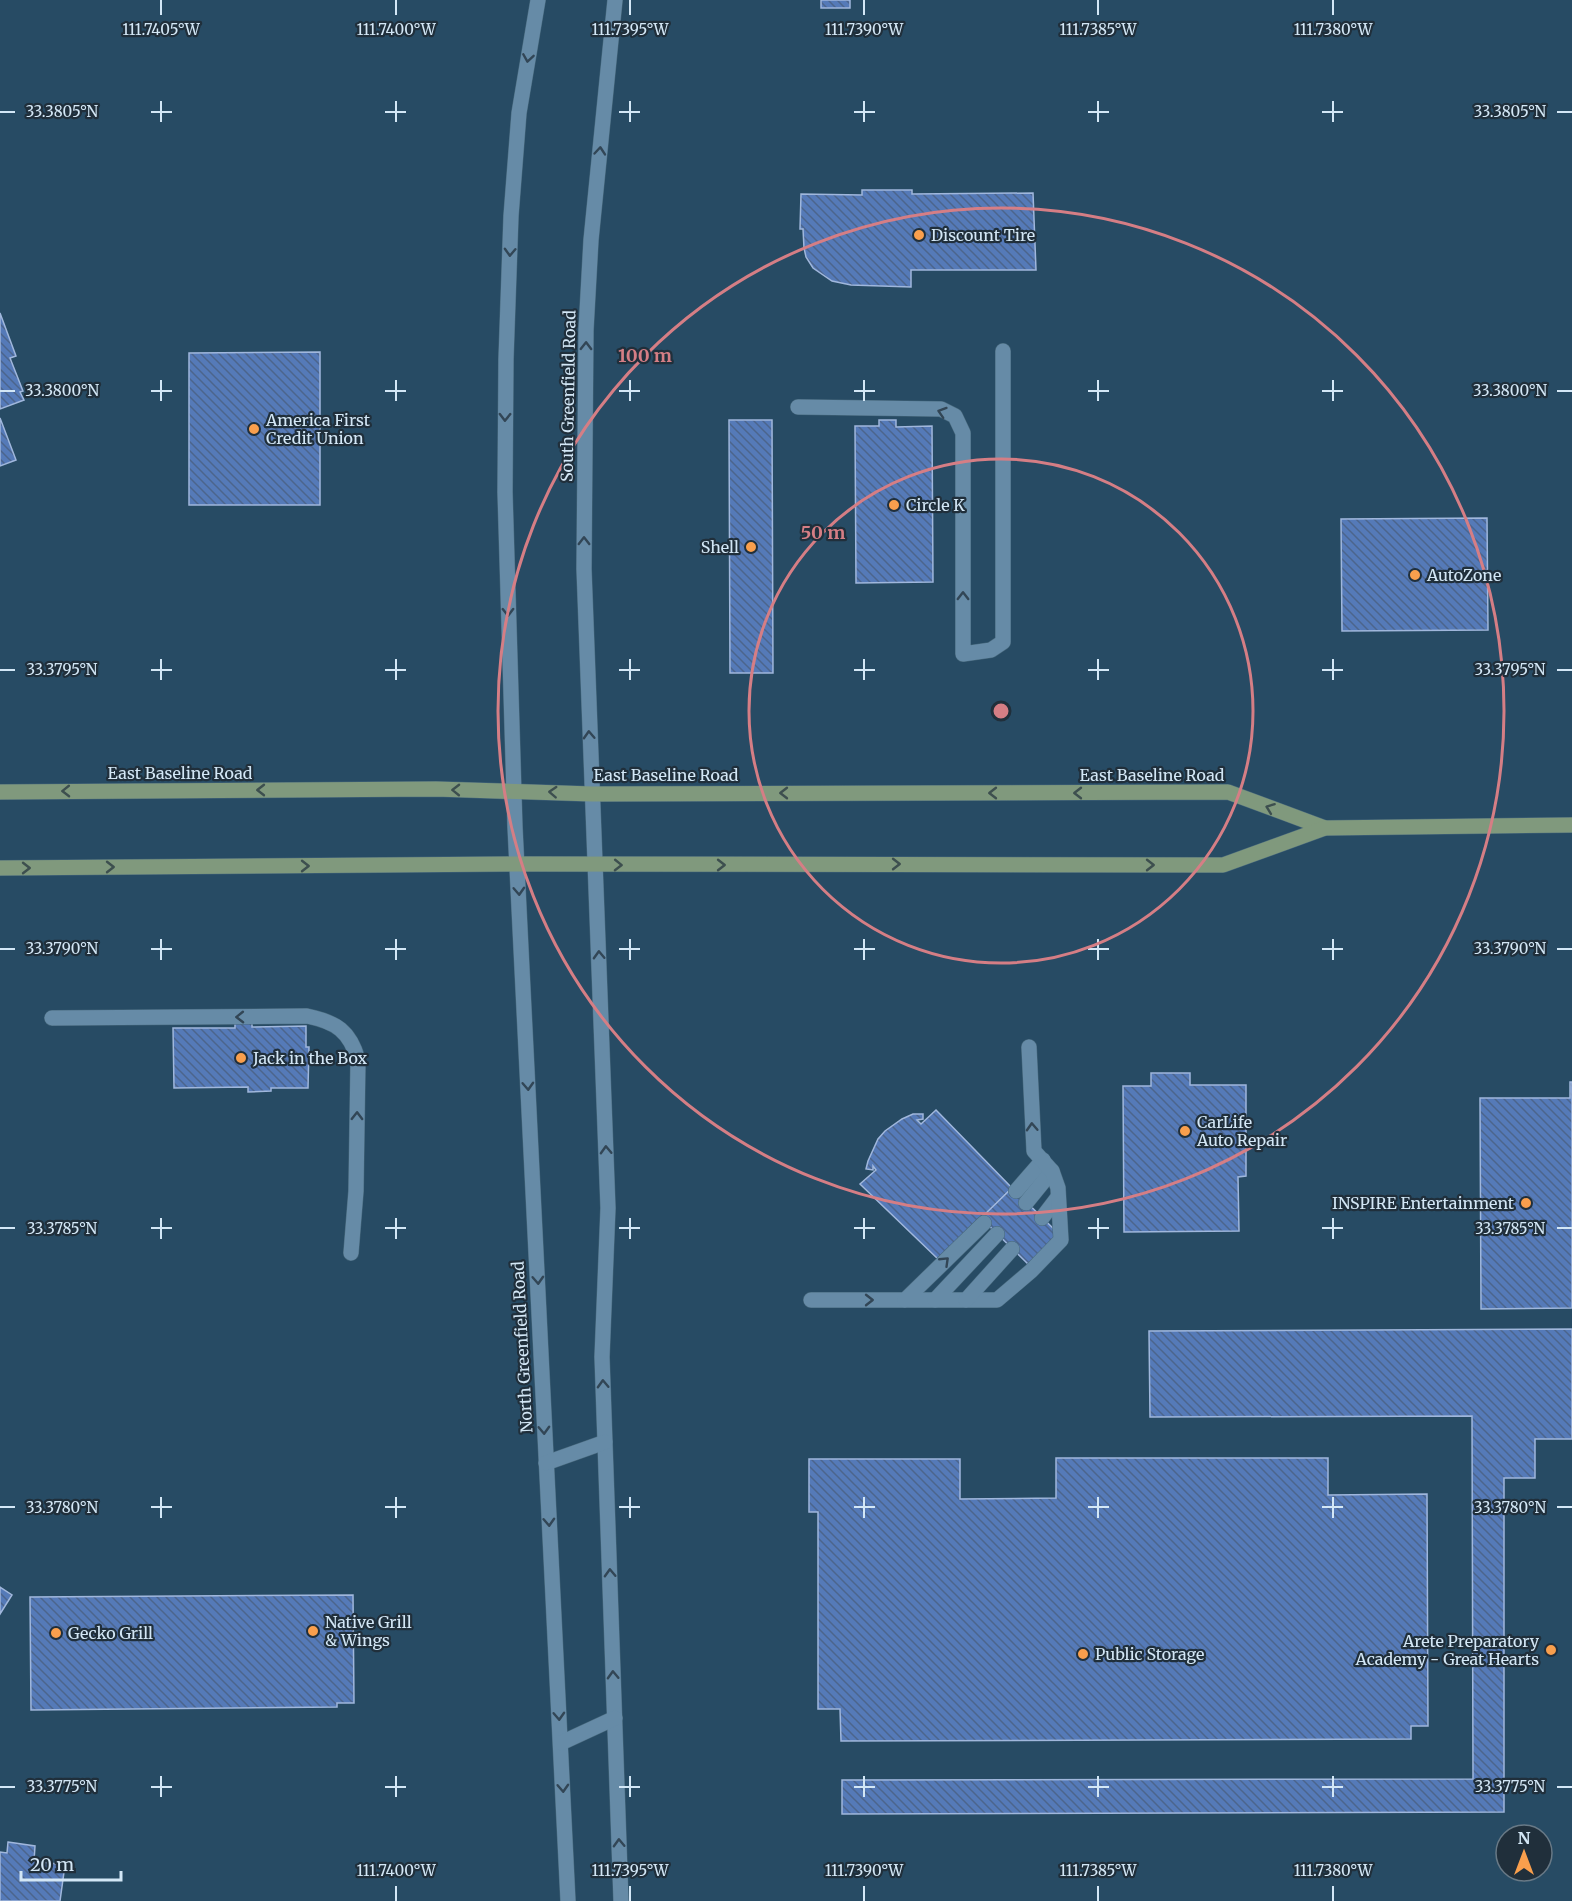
<svg xmlns="http://www.w3.org/2000/svg" width="1572" height="1901" viewBox="0 0 1572 1901" font-family="Merriweather,serif">
  <defs>
    <pattern id="building-back-hatch" width="6" height="6" patternUnits="userSpaceOnUse" patternTransform="scale(1.5)"><rect width="6" height="6" fill="#557ab8"/><path d="M-1 5l2 2M0 0l6 6M5-1l2 2" fill="none" stroke="#4c658c"/></pattern>
  </defs>
  <rect width="100%" height="100%" fill="#274b64"/>
  <g fill="url(#building-back-hatch)" stroke="#a0b7dc" stroke-width="1.5">
    <rect x="821" y="0" width="29" height="8"/>
    <path d="M862 190H912V194L1033 193 1036 270H911V287L851 285 832 281 813 268 806 257 804 248 803 229H800L801 194 862 195Z"/>
    <path d="M0 313 16 356 10 358 23 391 20 392 24 400 0 409Z"/>
    <path d="M320 352V505H189V353Z"/>
    <path d="M0 418 16 460 0 466Z"/>
    <path d="M729 420H772L773 673H730Z"/>
    <path d="M879 420H896V427L932 426 933 582 856 583 855 426H879Z"/>
    <path d="M1487 518 1488 630 1342 631 1341 519Z"/>
    <path d="M235 1021H252V1027L306 1026V1047H309L308 1088H271V1091L248 1092V1087L174 1088 173 1028H235Z"/>
    <path d="M1151 1073H1190V1085H1246V1176L1238 1177 1239 1231 1124 1232 1123 1086H1151Z"/>
    <path d="M1570 1082H1572V1308L1481 1309 1480 1098H1570Z"/>
    <path d="M936 1110 1012 1188 939 1260 860 1184 876 1170 873 1166V1170L866 1169 868 1161 878 1139 885 1131 902 1119 913 1114H923V1119L917 1120 921 1124Z"/>
    <path d="M1012 1188 1062 1237 1031 1267 981 1218Z"/>
    <path d="M1572 1329V1439H1535V1478H1504V1812L842 1814V1780L1473 1779 1472 1416 1150 1417 1149 1331Z"/>
    <path d="M1056 1458H1328V1495L1427 1494 1428 1726H1411V1739L841 1741 840 1709H818V1512H809V1459H960V1499L1056 1498Z"/>
    <path d="M0 1587 12 1595 0 1614Z"/>
    <path d="M353 1595 354 1703H337V1707L31 1710 30 1597Z"/>
    <path d="M8 1842 35 1846 34 1861 65 1865 60 1901H0V1852L7 1853Z"/>
  </g>
  <g fill="none" stroke-linecap="round" stroke-linejoin="round">
    <g stroke="#47687c" stroke-width="16">
      <g id="service">
        <path d="M798 407 941 409 955 416 963 433V654L991 650 1003 642V351"/>
        <path d="M52 1018 307 1016C336 1022 350 1031 358 1060L356 1191 351 1253"/>
        <path d="M1016 1191 1043 1160"/>
        <path d="M1026 1203 1052 1171"/>
        <path d="M1042 1218 1058 1197"/>
        <path d="M811 1300H997L1031 1271 1061 1240 1058 1188 1052 1171 1034 1151 1029 1047"/>
        <path d="M905 1300 984 1223"/>
        <path d="M935 1300 997 1234"/>
        <path d="M966 1300 1012 1249"/>
      </g>
    </g>
    <g stroke="#47687c" stroke-width="16">
      <g id="secondary">
        <path d="M538 0 519 113 511 216 506 359 505 492 515 827 568 1901"/>
        <path d="M615 0 591 240 586 330 584 569 608 1208 602 1357 621 1901"/>
        <path d="M546 1463 605 1442"/>
        <path d="M561 1743 615 1718"/>
      </g>
    </g>
    <g stroke="#47687c" stroke-width="16">
      <g id="primary">
        <path d="M0 792 436 789 592 794 1228 792 1325 828"/>
        <path d="M0 868 517 864 1223 865 1325 828 1572 825"/>
      </g>
    </g>
    <use href="#service" stroke="#668ba7" stroke-width="15"/>
    <use href="#secondary" stroke="#668ba7" stroke-width="15"/>
    <use href="#primary" stroke="#80997d" stroke-width="15"/>
  </g>
  <defs><path id="oneway-chevron" d="M-2-3.5L2.5 0L-2 3.5" fill="none" stroke-width="1.6" stroke-linecap="round" stroke-linejoin="round" transform="scale(1.5)"/></defs>
  <g stroke="#324656">
    <use href="#oneway-chevron" transform="translate(528 58) rotate(99)"/>
    <use href="#oneway-chevron" transform="translate(600 151) rotate(-85)"/>
    <use href="#oneway-chevron" transform="translate(510 252) rotate(92)"/>
    <use href="#oneway-chevron" transform="translate(586 346) rotate(-89)"/>
    <use href="#oneway-chevron" transform="translate(942 412) rotate(-162)"/>
    <use href="#oneway-chevron" transform="translate(505 417) rotate(91)"/>
    <use href="#oneway-chevron" transform="translate(584 541) rotate(-90)"/>
    <use href="#oneway-chevron" transform="translate(963 596) rotate(-90)"/>
    <use href="#oneway-chevron" transform="translate(508 612) rotate(89)"/>
    <use href="#oneway-chevron" transform="translate(589 735) rotate(-93)"/>
    <use href="#oneway-chevron" transform="translate(519 891) rotate(87)"/>
    <use href="#oneway-chevron" transform="translate(599 955) rotate(-92)"/>
    <use href="#oneway-chevron" transform="translate(240 1017) rotate(179)"/>
    <use href="#oneway-chevron" transform="translate(528 1086) rotate(87)"/>
    <use href="#oneway-chevron" transform="translate(357 1116) rotate(-89)"/>
    <use href="#oneway-chevron" transform="translate(1032 1127) rotate(-93)"/>
    <use href="#oneway-chevron" transform="translate(606 1150) rotate(-92)"/>
    <use href="#oneway-chevron" transform="translate(945 1261) rotate(-44)"/>
    <use href="#oneway-chevron" transform="translate(538 1280) rotate(87)"/>
    <use href="#oneway-chevron" transform="translate(869 1300)"/>
    <use href="#oneway-chevron" transform="translate(603 1384) rotate(-92)"/>
    <use href="#oneway-chevron" transform="translate(544 1430) rotate(88)"/>
    <use href="#oneway-chevron" transform="translate(549 1522) rotate(87)"/>
    <use href="#oneway-chevron" transform="translate(610 1573) rotate(-92)"/>
    <use href="#oneway-chevron" transform="translate(613 1675) rotate(-92)"/>
    <use href="#oneway-chevron" transform="translate(559 1716) rotate(87)"/>
    <use href="#oneway-chevron" transform="translate(563 1788) rotate(87)"/>
    <use href="#oneway-chevron" transform="translate(619 1843) rotate(-92)"/>
  </g>
  <g stroke="#3d4f4f">
    <use href="#oneway-chevron" transform="translate(261 790) rotate(180)"/>
    <use href="#oneway-chevron" transform="translate(456 790) rotate(-179)"/>
    <use href="#oneway-chevron" transform="translate(66 791) rotate(179)"/>
    <use href="#oneway-chevron" transform="translate(553 792) rotate(-177)"/>
    <use href="#oneway-chevron" transform="translate(784 793) rotate(180)"/>
    <use href="#oneway-chevron" transform="translate(993 793) rotate(180)"/>
    <use href="#oneway-chevron" transform="translate(1078 793) rotate(180)"/>
    <use href="#oneway-chevron" transform="translate(1270 808) rotate(-159)"/>
    <use href="#oneway-chevron" transform="translate(896 864)"/>
    <use href="#oneway-chevron" transform="translate(618 865) rotate(1)"/>
    <use href="#oneway-chevron" transform="translate(721 865)"/>
    <use href="#oneway-chevron" transform="translate(1150 865)"/>
    <use href="#oneway-chevron" transform="translate(305 866)"/>
    <use href="#oneway-chevron" transform="translate(110 867)"/>
    <use href="#oneway-chevron" transform="translate(26 868)"/>
  </g>
  <path fill="none" stroke="#d3e7f6" stroke-width="2" d="M161 0V15M396 0V15M630 0V15M864 0V15M1098 0V15M1333 0V15M161 101V122M396 101V122M630 101V122M864 101V122M1098 101V122M1333 101V122M0 112H15M151 112H172M385 112H406M619 112H640M854 112H875M1088 112H1109M1322 112H1343M1557 112H1572M161 380V401M396 380V401M630 380V401M864 380V401M1098 380V401M1333 380V401M0 391H15M151 391H172M385 391H406M619 391H640M854 391H875M1088 391H1109M1322 391H1343M1557 391H1572M161 659V680M396 659V680M630 659V680M864 659V680M1098 659V680M1333 659V680M0 670H15M151 670H172M385 670H406M619 670H640M854 670H875M1088 670H1109M1322 670H1343M1557 670H1572M161 939V960M396 939V960M630 939V960M864 939V960M1098 939V960M1333 939V960M0 949H15M151 949H172M385 949H406M619 949H640M854 949H875M1088 949H1109M1322 949H1343M1557 949H1572M161 1218V1239M396 1218V1239M630 1218V1239M864 1218V1239M1098 1218V1239M1333 1218V1239M0 1228H15M151 1228H172M385 1228H406M619 1228H640M854 1228H875M1088 1228H1109M1322 1228H1343M1557 1228H1572M161 1497V1518M396 1497V1518M630 1497V1518M864 1497V1518M1098 1497V1518M1333 1497V1518M0 1507H15M151 1507H172M385 1507H406M619 1507H640M854 1507H875M1088 1507H1109M1322 1507H1343M1557 1507H1572M161 1776V1797M396 1776V1797M630 1776V1797M864 1776V1797M1098 1776V1797M1333 1776V1797M0 1787H15M151 1787H172M385 1787H406M619 1787H640M854 1787H875M1088 1787H1109M1322 1787H1343M1557 1787H1572M396 1886V1901M630 1886V1901M864 1886V1901M1098 1886V1901M1333 1886V1901"/>
  <g fill="none" stroke="#d57e85" stroke-width="3">
    <circle cx="1001" cy="711" r="252"/>
    <circle cx="1001" cy="711" r="503"/>
  </g>
  <g fill="#f99f4d" stroke="#202f3b" stroke-width="2">
    <circle cx="919" cy="235" r="6"/>
    <circle cx="254" cy="429" r="6"/>
    <circle cx="894" cy="505" r="6"/>
    <circle cx="751" cy="547" r="6"/>
    <circle cx="1415" cy="575" r="6"/>
    <circle cx="241" cy="1058" r="6"/>
    <circle cx="1185" cy="1131" r="6"/>
    <circle cx="1526" cy="1203" r="6"/>
    <circle cx="313" cy="1631" r="6"/>
    <circle cx="56" cy="1633" r="6"/>
    <circle cx="1551" cy="1650" r="6"/>
    <circle cx="1083" cy="1654" r="6"/>
  </g>
  <g text-anchor="middle" stroke-width="4.5" stroke-linejoin="round" paint-order="stroke">
    <g font-size="16" fill="#d3e7f6" stroke="#202f3b" text-anchor="start">
      <text x="931" y="241">Discount Tire</text>
      <text x="266" y="426">America First<tspan x="266" dy="18">Credit Union</tspan></text>
      <text x="906" y="511">Circle K</text>
      <text x="739" y="553" text-anchor="end">Shell</text>
      <text x="1427" y="581">AutoZone</text>
      <text x="253" y="1064">Jack in the Box</text>
      <text x="1197" y="1128">CarLife<tspan x="1197" dy="18">Auto Repair</tspan></text>
      <text x="1514" y="1209" text-anchor="end">INSPIRE Entertainment</text>
      <text x="325" y="1628">Native Grill<tspan x="325" dy="18">&amp; Wings</tspan></text>
      <text x="68" y="1639">Gecko Grill</text>
      <text x="1539" y="1647" text-anchor="end">Arete Preparatory<tspan x="1539" dy="18">Academy - Great Hearts</tspan></text>
      <text x="1095" y="1660">Public Storage</text>
    </g>
    <g font-size="16" fill="#d3e7f6" stroke="#202f3b">
      <text transform="translate(568 396) rotate(-89)" y="6">South Greenfield Road</text>
      <text x="180" y="779">East Baseline Road</text>
      <text x="666" y="781">East Baseline Road</text>
      <text x="1152" y="781">East Baseline Road</text>
      <text transform="translate(522 1347) rotate(-93)" y="6">North Greenfield Road</text>
    </g>
  </g>
  <g font-size="15" text-anchor="middle" fill="#d3e7f6" stroke="#202f3b" stroke-width="4.5" stroke-linejoin="round" paint-order="stroke">
    <text x="161" y="35">111.7405°W</text>
    <text x="396" y="35">111.7400°W</text>
    <text x="630" y="35">111.7395°W</text>
    <text x="864" y="35">111.7390°W</text>
    <text x="1098" y="35">111.7385°W</text>
    <text x="1333" y="35">111.7380°W</text>
    <text x="62" y="117">33.3805°N</text>
    <text x="1510" y="117">33.3805°N</text>
    <text x="62" y="396">33.3800°N</text>
    <text x="1510" y="396">33.3800°N</text>
    <text x="62" y="675">33.3795°N</text>
    <text x="1510" y="675">33.3795°N</text>
    <text x="62" y="954">33.3790°N</text>
    <text x="1510" y="954">33.3790°N</text>
    <text x="62" y="1234">33.3785°N</text>
    <text x="1510" y="1234">33.3785°N</text>
    <text x="62" y="1513">33.3780°N</text>
    <text x="1510" y="1513">33.3780°N</text>
    <text x="62" y="1792">33.3775°N</text>
    <text x="1510" y="1792">33.3775°N</text>
    <text x="396" y="1876">111.7400°W</text>
    <text x="630" y="1876">111.7395°W</text>
    <text x="864" y="1876">111.7390°W</text>
    <text x="1098" y="1876">111.7385°W</text>
    <text x="1333" y="1876">111.7380°W</text>
  </g>
  <circle cx="1001" cy="711" r="9" fill="#d57e85" stroke="#202f3b" stroke-width="3"/>
  <g font-size="18" text-anchor="middle" font-weight="bold" fill="#d57e85" stroke="#202f3b" stroke-width="4.5" stroke-linejoin="round" paint-order="stroke">
    <text x="645" y="362">100 m</text>
    <text x="823" y="539">50 m</text>
  </g>
  <g transform="translate(1524 1853)"><circle r="28" fill="#202f3b" stroke="#687986" stroke-width="1.5"/>
  <path d="M0-4.5L10 22L0 15L-10 22Z" fill="#f99f4d"/>
  <text y="-9" font-size="16" font-weight="bold" text-anchor="middle" fill="#d3e7f6">N</text>
  </g>
  <path d="M21 1871v9h100v-9" fill="none" stroke="#d3e7f6" stroke-width="3"/>
  <text x="30" y="1871" font-size="18" fill="#d3e7f6" stroke="#202f3b" stroke-width="4.5" paint-order="stroke">20 m</text>
</svg>
